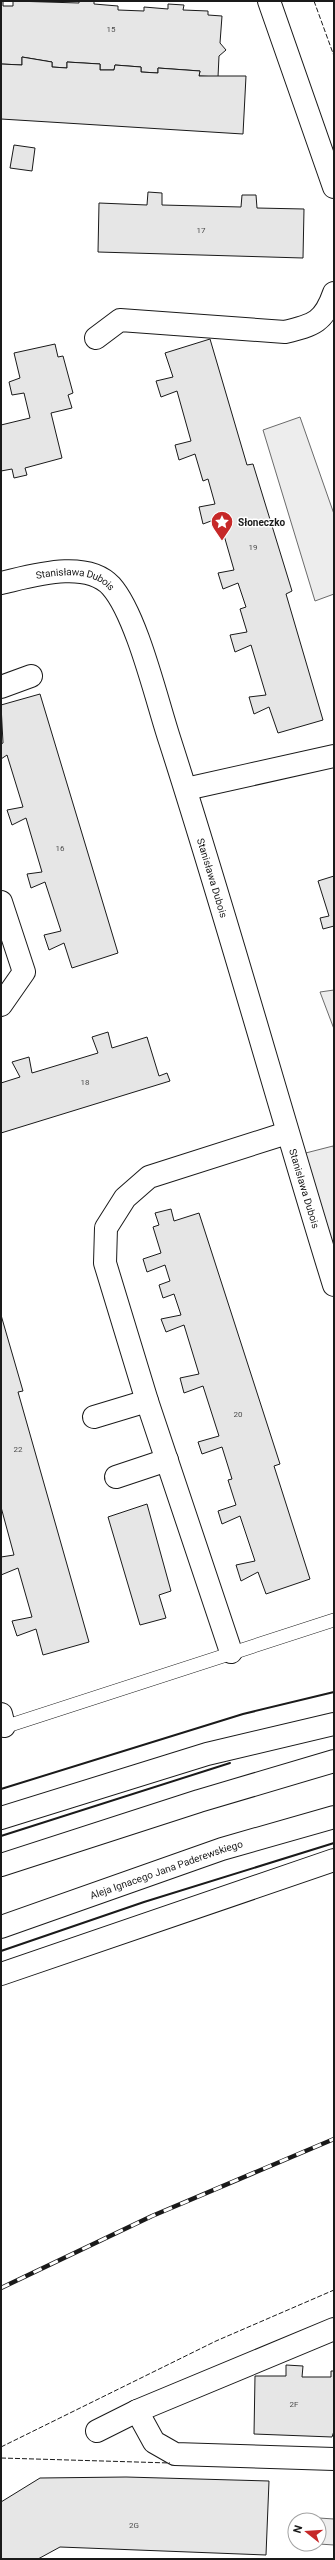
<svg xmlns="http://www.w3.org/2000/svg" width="335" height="2560" viewBox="0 0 335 2560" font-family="Roboto,sans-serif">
  <rect width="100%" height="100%" fill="#fff"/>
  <g fill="#ededed" stroke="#6a6a6a">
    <path d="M300 417 334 514V594L315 601 263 430Z"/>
    <path d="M334 990V1029L320 992Z"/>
    <path d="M333 1146 334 1150V1285L294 1156Z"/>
    <path d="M319 2518 334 2519V2545L319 2544Z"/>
  </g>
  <g fill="#e6e6e6" stroke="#1a1a1a">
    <path d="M1 1H3V6H13V1L79 3V1H94V4L118 6V10L144 11V7L168 9V4L184 5 183 10 208 11V15L222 16 220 43 226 50 219 56 218 77 199 76 200 71 158 68V73L141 72V67L115 65 114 70H100V64L67 62V68L52 67V62L22 57V65L1 64Z"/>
    <path d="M22 57 52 62V67L67 68V62L100 64V70H114L115 65 141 67V72L158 73V68L200 71 199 76H246L243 134 1 119V64L22 65Z"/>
    <path d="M14 145 35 148 32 171 10 168Z"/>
    <path d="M148 192 162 193V205L241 207 242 195H256L257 208 304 209 303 258 98 252 99 203 147 205Z"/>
    <path d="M210 339 247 465 253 464 292 591 286 594 323 720 278 733 269 707 254 714 249 697 266 695 251 645 235 652 230 635 247 632 240 609 246 607 238 583 223 589 218 573 234 570 219 518 203 524 199 507 215 504 208 479 203 481 195 454 179 460 175 445 191 441 177 391 161 397 156 381 173 377 165 353Z"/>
    <path d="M55 344 58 357 63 356 73 393 68 395 72 408 51 413 62 458 25 468 27 475 14 478 12 469 1 471V425L30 418 24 393 12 395 9 382 20 378 14 353Z"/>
    <path d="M40 694 118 953 72 968 64 943 49 950 44 935 61 931 45 882 31 888 27 874 42 872 26 818 12 825 7 810 23 807 7 755 1 759V744L3 743 1 705Z"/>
    <path d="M334 876V926L323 929 320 918 329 916 318 881Z"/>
    <path d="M108 1032 112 1048 147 1037 159 1076 167 1073 170 1081 1 1133V1083L20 1077 12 1062 29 1057 32 1073 98 1053 92 1037Z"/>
    <path d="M171 1209 174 1221 199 1213 280 1464 274 1466 310 1579 266 1594 258 1572 241 1581 236 1565 255 1561 240 1516 222 1524 218 1511 236 1505 228 1480 232 1479 222 1447 202 1454 198 1442 219 1436 203 1386 184 1393 180 1378 199 1374 184 1325 166 1332 161 1319 181 1315 174 1294 163 1298 159 1285 170 1281 165 1265 147 1272 143 1259 161 1253 153 1227 159 1225 155 1213Z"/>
    <path d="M1 1315 23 1391 18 1392 89 1642 43 1655 36 1629 17 1636 12 1621 32 1617 18 1568 1 1575V1557L14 1555 1 1507Z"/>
    <path d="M147 1504 171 1591 159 1595 166 1618 140 1625 108 1517Z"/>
    <path d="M286 2365 303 2366 302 2377H331V2371H334V2431L332 2437 254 2434 255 2376H286Z"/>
    <path d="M126 2477 269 2481 266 2555 60 2547 38 2559H1V2502L40 2478Z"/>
  </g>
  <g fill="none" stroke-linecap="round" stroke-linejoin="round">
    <g stroke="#1a1a1a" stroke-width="14">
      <path id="lane" d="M1 1728 334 1620"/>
    </g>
    <g stroke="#1a1a1a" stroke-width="24">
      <g id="street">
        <path d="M269 1 334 187"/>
        <path d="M96 338 120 320 285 332C314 325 324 322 334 293"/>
        <path id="s1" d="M1 583C32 576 86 559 111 586 137 615 157 702 170 741 228 921 278 1104 334 1285"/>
        <path d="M1 687 31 676"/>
        <path d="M186 789 334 756"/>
        <path d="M1 902 24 972 1 1005"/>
        <path d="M94 1417 147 1401"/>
        <path d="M116 1477 167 1460"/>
        <path d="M231 1652 147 1401 105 1263 106 1228 125 1198 149 1177 287 1133"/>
        <path d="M1 1714 4 1726"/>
        <path d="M137 2411 154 2442 175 2454 334 2459"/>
        <path d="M97 2431 137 2411 334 2329"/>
      </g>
    </g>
    <g stroke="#1a1a1a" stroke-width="24">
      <g id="primary">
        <path d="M1 1818 207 1754 334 1724"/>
        <path d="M1 1865 199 1801 334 1761"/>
        <path id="s2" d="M1 1927 222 1849 334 1817"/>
        <path d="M1 1974 334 1860"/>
      </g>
    </g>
    <use href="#lane" stroke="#fff" stroke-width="13"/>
    <use href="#street" stroke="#fff" stroke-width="22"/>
    <use href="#primary" stroke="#fff" stroke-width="22"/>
    <g stroke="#1a1a1a" stroke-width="4.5">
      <path id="rail" d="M1 2288 152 2216 334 2139"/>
    </g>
    <use href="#rail" stroke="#fff" stroke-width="3" stroke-dasharray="9" stroke-linecap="butt"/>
    <g stroke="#1a1a1a" stroke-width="1" stroke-dasharray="5 2" stroke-linecap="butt">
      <path d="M314 1 334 56"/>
      <path d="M1 2447 216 2341 334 2290"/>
      <path d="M1 2458 170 2463"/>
    </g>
    <g stroke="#1a1a1a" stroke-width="2">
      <path d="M1 1789 243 1714 334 1692"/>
      <path d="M1 1836 230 1763"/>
      <path d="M1 1951 144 1902 334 1843"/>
    </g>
  </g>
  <defs>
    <g id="sight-pin" transform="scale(1.15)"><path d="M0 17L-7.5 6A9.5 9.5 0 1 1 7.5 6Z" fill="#c62828" stroke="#fff"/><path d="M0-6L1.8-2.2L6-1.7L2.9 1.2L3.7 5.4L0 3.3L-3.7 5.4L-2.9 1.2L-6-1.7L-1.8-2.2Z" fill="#fff"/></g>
  </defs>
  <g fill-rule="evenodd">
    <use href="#sight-pin" x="222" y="522"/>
  </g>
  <g text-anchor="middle" stroke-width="3" stroke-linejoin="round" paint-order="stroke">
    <g font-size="8" fill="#4d4d4d">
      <text x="111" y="32">15</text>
      <text x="201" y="233">17</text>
      <text x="253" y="550">19</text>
      <text x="60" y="851">16</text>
      <text x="85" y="1085">18</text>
      <text x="238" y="1417">20</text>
      <text x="18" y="1452">22</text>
      <text x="294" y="2407">2F</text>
      <text x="134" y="2528">2G</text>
    </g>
    <g font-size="10" font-weight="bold" fill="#1a1a1a" stroke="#fff" text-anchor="start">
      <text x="238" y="526">Słoneczko</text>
    </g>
    <g font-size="10" fill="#1a1a1a" stroke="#fff">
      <text dy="4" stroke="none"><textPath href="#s1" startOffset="77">Stanisława Dubois</textPath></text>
      <text dy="4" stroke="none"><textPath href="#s1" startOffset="425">Stanisława Dubois</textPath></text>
      <text dy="4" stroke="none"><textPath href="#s1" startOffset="749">Stanisława Dubois</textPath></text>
      <text dy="4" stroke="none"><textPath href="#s2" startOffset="175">Aleja Ignacego Jana Paderewskiego</textPath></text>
    </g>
  </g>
  <rect width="335" height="2560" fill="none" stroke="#1a1a1a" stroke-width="4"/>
  <g transform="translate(307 2532) rotate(287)"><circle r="19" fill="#ffffff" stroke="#a3a3a3"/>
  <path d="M0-3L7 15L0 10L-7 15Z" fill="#c62828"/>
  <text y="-6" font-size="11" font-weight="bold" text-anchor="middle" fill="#1a1a1a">N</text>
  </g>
</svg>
